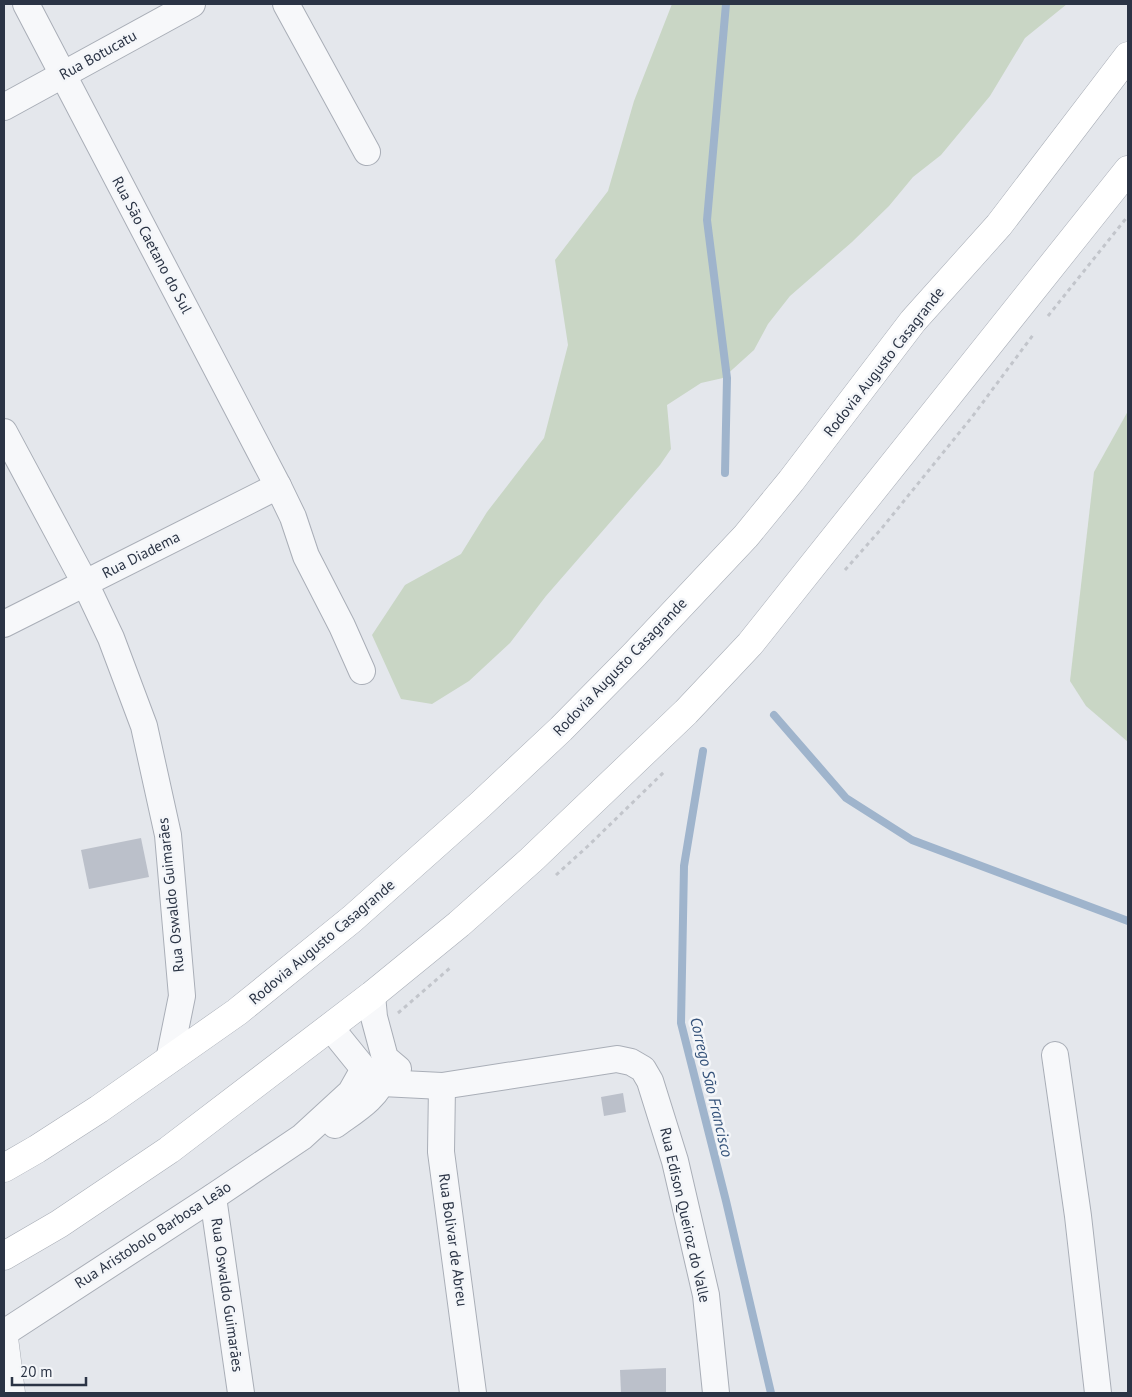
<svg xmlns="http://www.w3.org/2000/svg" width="1132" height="1397" viewBox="0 0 1132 1397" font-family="'PT Sans',sans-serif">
  <rect width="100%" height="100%" fill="#e4e7ec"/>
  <g fill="#c9d6c5">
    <path d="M672 4H1067L1025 38 990 96 941 155 913 177 889 206 852 242 790 296 768 324 754 350 723 378 701 383 667 405 671 449 660 465 546 596 510 643 469 681 432 704 401 699 372 635 405 585 461 554 487 512 544 438 568 345 555 260 608 191 634 101Z"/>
    <path d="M1128 411V742L1086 706 1070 681 1094 472Z"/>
  </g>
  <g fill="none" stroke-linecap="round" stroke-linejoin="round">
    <g stroke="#9fb4cc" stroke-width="8">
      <path d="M725 473 727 378 707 220 726 4"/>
      <path d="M774 715 846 798 912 840 1128 921"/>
      <path d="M703 751 684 866 681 1023 726 1201 771 1393"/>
    </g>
  </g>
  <g fill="#bbc0ca">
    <path d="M141 838 149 877 89 889 81 850Z"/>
    <path d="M623 1093 626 1112 604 1116 601 1097Z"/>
    <path d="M666 1368V1393H621L620 1370Z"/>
  </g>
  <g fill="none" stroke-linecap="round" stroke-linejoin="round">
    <g stroke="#a9aeb7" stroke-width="28">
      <g id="minor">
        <path d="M26 4 278 486 293 517 306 556 342 626 362 671"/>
        <path d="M286 4 367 152"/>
        <path d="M4 107 192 4"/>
        <path d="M4 432 85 583 111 638 144 726 168 835 182 996 169 1060"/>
        <path d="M4 624 278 486"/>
        <path d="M372 995 374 1017 385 1058 398 1069"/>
        <path d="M330 1027 364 1069 382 1083 442 1086 617 1059 631 1062 643 1069 650 1081 675 1161 706 1295 716 1393"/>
        <path d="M1055 1055 1078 1216 1098 1393"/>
        <path d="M442 1086 441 1152 473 1393"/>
        <path d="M335 1125C354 1111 378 1098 385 1074 386 1069 385 1064 385 1058"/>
        <path d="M213 1197 241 1393"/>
        <path d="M4 1333 213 1197 302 1137 351 1092 364 1069"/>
      </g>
    </g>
    <g stroke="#a9aeb7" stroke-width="29">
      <path id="tertiary" d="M4 1338 11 1393"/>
    </g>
    <g stroke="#a9aeb7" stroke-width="29">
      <g id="secondary">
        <path d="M4 1168 37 1149 99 1109 237 1012 352 919 480 805 561 729 634 655 746 536 791 481 913 321 999 225 1128 56"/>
        <path d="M4 1256 59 1224 169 1150 372 995 459 924 531 860 686 712 750 644 793 590 1128 170"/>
      </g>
    </g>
    <g stroke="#c2c5cb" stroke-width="3" stroke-dasharray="4 4" stroke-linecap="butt">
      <path d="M1048 316 1128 216"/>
      <path d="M845 570 882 528 972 417 1033 335"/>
      <path d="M556 875 588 846 664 772"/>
      <path d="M398 1013 450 968"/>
    </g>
    <use href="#minor" stroke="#f7f8fa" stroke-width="26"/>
    <use href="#tertiary" stroke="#f7f8fa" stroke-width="28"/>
    <use href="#secondary" stroke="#fff" stroke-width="28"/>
  </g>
  <g text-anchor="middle" stroke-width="5" stroke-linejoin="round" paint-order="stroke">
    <g font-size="15" fill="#2b3445" stroke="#f4f6f9">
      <text transform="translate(98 55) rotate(-29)" y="5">Rua Botucatu</text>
      <text transform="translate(152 245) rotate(62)" y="5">Rua São Caetano do Sul</text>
      <text transform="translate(884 362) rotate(-52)" y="5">Rodovia Augusto Casagrande</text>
      <text transform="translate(141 555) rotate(-27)" y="5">Rua Diadema</text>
      <text transform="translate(620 667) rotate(-46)" y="5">Rodovia Augusto Casagrande</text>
      <text transform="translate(171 895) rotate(-96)" y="5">Rua Oswaldo Guimarães</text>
      <text transform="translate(322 942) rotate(-40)" y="5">Rodovia Augusto Casagrande</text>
      <text transform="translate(685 1215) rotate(77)" y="5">Rua Edison Queiroz do Valle</text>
      <text transform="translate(153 1235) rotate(-33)" y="5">Rua Aristobolo Barbosa Leão</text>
      <text transform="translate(453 1240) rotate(82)" y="5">Rua Bolivar de Abreu</text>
      <text transform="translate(227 1295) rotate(82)" y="5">Rua Oswaldo Guimarães</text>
    </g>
    <g font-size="16" font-style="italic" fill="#34527a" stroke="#f4f6f9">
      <text transform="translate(712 1087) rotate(77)" y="6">Corrego São Francisco</text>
    </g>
  </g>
  <rect width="1132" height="1397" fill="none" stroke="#2b3445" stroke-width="10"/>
  <path d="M12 1377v8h74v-8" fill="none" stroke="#2b3445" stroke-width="2.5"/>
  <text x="20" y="1377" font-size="15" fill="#2b3445" stroke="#f4f6f9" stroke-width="4" paint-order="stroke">20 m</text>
</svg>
